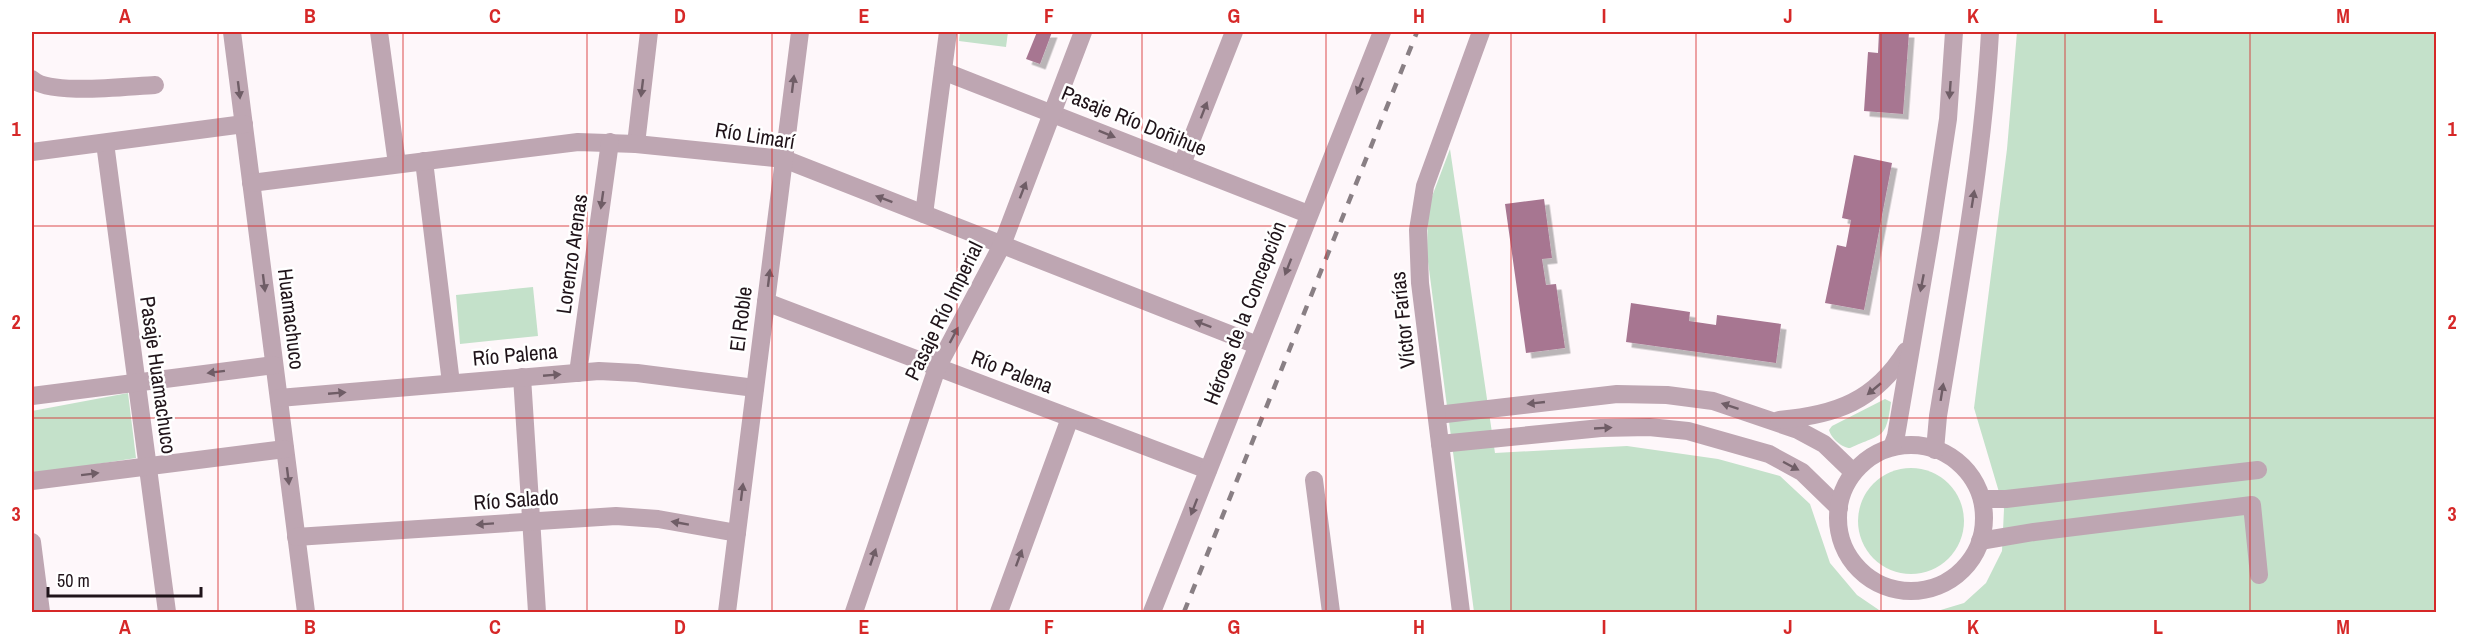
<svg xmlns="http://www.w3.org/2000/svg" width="2468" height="644" viewBox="0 0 2468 644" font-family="'Archivo Narrow',sans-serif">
  <defs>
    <filter id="shadow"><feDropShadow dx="5.5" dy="5.5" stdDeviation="0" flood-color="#0004"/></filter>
  </defs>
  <rect width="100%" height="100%" fill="#fef7fa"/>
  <g fill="#c4e1ca">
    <path d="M960 32H1008L1006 47 959 41Z"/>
    <path d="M2017 32H2436V612H1934L1964 603 1986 583 2002 551 2004 509 1974 408 2007 149Z"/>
    <path d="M1450 149 1495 453 1627 446 1718 459 1780 476 1810 504 1830 563 1857 595 1879 610 1903 612H1474L1427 254 1428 207Z"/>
    <path d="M533 287 538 336 460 344 456 295Z"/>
    <path d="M128 393 136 458 34 474 32 463V411Z"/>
    <path d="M1885 399 1891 402C1886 440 1883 433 1850 448 1842 448 1831 438 1829 430L1832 426Z"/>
    <circle cx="1911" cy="521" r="53"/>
  </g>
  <g fill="#a77691" filter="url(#shadow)">
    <path d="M1037 32H1052L1040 64 1026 59Z"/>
    <path d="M1879 32H1909L1903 114 1864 111 1868 52 1878 53Z"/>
    <path d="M1854 155 1892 163 1864 310 1825 303 1837 245 1846 247 1851 220 1842 218Z"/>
    <path d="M1544 199 1552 258 1542 259 1546 285 1556 284 1565 348 1526 353 1505 204Z"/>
    <path d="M1631 303 1690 312 1689 321 1716 325 1717 315 1781 324 1776 363 1626 342Z"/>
  </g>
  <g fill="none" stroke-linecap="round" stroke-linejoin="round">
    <g stroke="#bea6b2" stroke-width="18">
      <path d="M232 32 306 612"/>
      <path d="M379 32 397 164"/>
      <path d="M943 71 1308 214"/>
      <path d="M32 79C49 96 129 86 155 85"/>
      <path d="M105 143 167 612"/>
      <path d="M636 144 649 32"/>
      <path d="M32 152 244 124"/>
      <path d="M424 161 451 383"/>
      <path d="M1182 164 1234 32"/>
      <path d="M251 183 578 142 636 144 784 159 1257 345"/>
      <path d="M924 214 948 32"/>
      <path d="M766 302 1208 470"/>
      <path d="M578 373 610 142"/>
      <path d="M522 377 537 612"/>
      <path d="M32 396 274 365"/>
      <path d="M279 398 599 371 637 373 755 388"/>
      <path d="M1437 415 1617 394 1667 395 1713 401 1798 430 1824 444 1853 472"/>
      <path d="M1779 420C1836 415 1875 401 1906 351"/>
      <path d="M1440 444 1601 428 1649 427 1688 431 1769 454 1802 472 1839 508"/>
      <circle cx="1911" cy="518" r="73"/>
      <path d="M1892 447 1896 436 1930 237 1948 119 1954 32"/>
      <path d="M1935 450 1938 416C1959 288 1983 161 1990 32"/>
      <path d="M1314 480 1331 612"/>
      <path d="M32 481 285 449"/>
      <path d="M1982 499H2006L2258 470"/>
      <path d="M296 537 616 516 658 519 737 533"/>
      <path d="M1980 541 2034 532 2252 505 2259 575"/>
      <path d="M32 542 41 612"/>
      <path d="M727 612 800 32"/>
      <path d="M854 612 937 368 1002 245 1083 32"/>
      <path d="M999 612 1070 418"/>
      <path d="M1152 612 1382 32"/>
      <path d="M1461 612 1420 283 1418 230 1425 186 1481 32"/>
    </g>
    <path stroke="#897f84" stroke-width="4.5" stroke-dasharray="10 10" stroke-linecap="butt" d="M1184 612 1417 32"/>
  </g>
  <defs><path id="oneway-solid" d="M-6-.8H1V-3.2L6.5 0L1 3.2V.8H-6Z" transform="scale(1.5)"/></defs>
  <g fill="#6f5d66">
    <use href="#oneway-solid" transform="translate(793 84) rotate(-83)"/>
    <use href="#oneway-solid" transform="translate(1360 86) rotate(112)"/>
    <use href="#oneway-solid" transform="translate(642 88) rotate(97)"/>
    <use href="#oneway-solid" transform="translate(239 90) rotate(83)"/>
    <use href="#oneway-solid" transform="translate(1950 90) rotate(94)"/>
    <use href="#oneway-solid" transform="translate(1204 110) rotate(-69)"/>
    <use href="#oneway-solid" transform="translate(1107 134) rotate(22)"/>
    <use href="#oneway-solid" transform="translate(1023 190) rotate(-69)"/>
    <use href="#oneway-solid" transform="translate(884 199) rotate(-159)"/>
    <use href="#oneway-solid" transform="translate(1973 199) rotate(-81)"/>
    <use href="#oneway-solid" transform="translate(602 200) rotate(98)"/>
    <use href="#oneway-solid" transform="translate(1288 267) rotate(111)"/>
    <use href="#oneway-solid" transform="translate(769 278) rotate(-83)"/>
    <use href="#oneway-solid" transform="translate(264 283) rotate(83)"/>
    <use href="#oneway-solid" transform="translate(1922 283) rotate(101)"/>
    <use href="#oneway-solid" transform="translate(1203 324) rotate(-159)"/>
    <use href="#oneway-solid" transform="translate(954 335) rotate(-62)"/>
    <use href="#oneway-solid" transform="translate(216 372) rotate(173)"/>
    <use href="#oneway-solid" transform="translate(552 375) rotate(-5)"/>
    <use href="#oneway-solid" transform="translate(1874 389) rotate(140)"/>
    <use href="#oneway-solid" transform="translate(1942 392) rotate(-81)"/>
    <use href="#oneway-solid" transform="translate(337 393) rotate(-5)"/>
    <use href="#oneway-solid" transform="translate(1536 403) rotate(174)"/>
    <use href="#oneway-solid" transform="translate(1730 406) rotate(-162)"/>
    <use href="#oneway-solid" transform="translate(1603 428) rotate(-3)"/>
    <use href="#oneway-solid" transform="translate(1791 466) rotate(28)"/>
    <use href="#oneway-solid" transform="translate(90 474) rotate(-7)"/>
    <use href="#oneway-solid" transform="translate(288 476) rotate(83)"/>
    <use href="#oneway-solid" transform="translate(742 492) rotate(-83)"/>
    <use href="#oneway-solid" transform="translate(1194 507) rotate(111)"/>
    <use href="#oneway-solid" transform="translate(680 523) rotate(-170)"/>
    <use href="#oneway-solid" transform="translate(485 524) rotate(176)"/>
    <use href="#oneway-solid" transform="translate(873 557) rotate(-71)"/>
    <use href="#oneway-solid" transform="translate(1019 558) rotate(-70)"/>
  </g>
  <path fill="none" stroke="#d62828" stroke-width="1.5" stroke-opacity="0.55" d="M218 32V612M403 32V612M587 32V612M772 32V612M957 32V612M1142 32V612M1326 32V612M1511 32V612M1696 32V612M1881 32V612M2065 32V612M2250 32V612M32 226H2436M32 418H2436"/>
  <g text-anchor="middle" stroke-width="5" stroke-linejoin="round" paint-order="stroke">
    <g font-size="21" fill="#20141a" stroke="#fff">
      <text transform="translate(1134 121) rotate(22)" y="7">Pasaje Río Doñihue</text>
      <text transform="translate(755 136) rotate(9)" y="7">Río Limarí</text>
      <text transform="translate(572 254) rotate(-82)" y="7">Lorenzo Arenas</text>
      <text transform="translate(944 311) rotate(-64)" y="7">Pasaje Río Imperial</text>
      <text transform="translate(1245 313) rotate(-69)" y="7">Héroes de la Concepción</text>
      <text transform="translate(291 319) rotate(83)" y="7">Huamachuco</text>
      <text transform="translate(741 319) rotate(-83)" y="7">El Roble</text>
      <text transform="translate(1403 320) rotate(-96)" y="7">Víctor Farías</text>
      <text transform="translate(515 355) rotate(-5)" y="7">Río Palena</text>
      <text transform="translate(1012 372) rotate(21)" y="7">Río Palena</text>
      <text transform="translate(158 375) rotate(82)" y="7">Pasaje Huamachuco</text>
      <text transform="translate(516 500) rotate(-4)" y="7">Río Salado</text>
    </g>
  </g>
  <rect width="2468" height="644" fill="none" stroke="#ffffff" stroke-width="66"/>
  <path d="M48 587v9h153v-9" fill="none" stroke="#20141a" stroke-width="3"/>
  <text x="57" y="587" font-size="18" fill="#20141a" stroke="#ffffff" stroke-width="4.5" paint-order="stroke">50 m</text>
  <rect x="33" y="33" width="2402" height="578" fill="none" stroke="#d62828" stroke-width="2"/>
  <g font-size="20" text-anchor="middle" font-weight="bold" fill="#d62828">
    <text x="125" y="23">A</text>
    <text x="310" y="23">B</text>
    <text x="495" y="23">C</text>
    <text x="680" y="23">D</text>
    <text x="864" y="23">E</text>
    <text x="1049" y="23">F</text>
    <text x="1234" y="23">G</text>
    <text x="1419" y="23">H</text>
    <text x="1604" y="23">I</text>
    <text x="1788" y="23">J</text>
    <text x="1973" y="23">K</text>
    <text x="2158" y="23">L</text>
    <text x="2343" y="23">M</text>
    <text x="16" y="136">1</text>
    <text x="2452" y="136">1</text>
    <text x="16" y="329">2</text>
    <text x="2452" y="329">2</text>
    <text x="16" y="521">3</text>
    <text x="2452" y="521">3</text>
    <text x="125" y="634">A</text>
    <text x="310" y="634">B</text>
    <text x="495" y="634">C</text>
    <text x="680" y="634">D</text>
    <text x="864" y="634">E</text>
    <text x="1049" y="634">F</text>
    <text x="1234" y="634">G</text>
    <text x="1419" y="634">H</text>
    <text x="1604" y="634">I</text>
    <text x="1788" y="634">J</text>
    <text x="1973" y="634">K</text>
    <text x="2158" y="634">L</text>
    <text x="2343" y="634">M</text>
  </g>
</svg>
